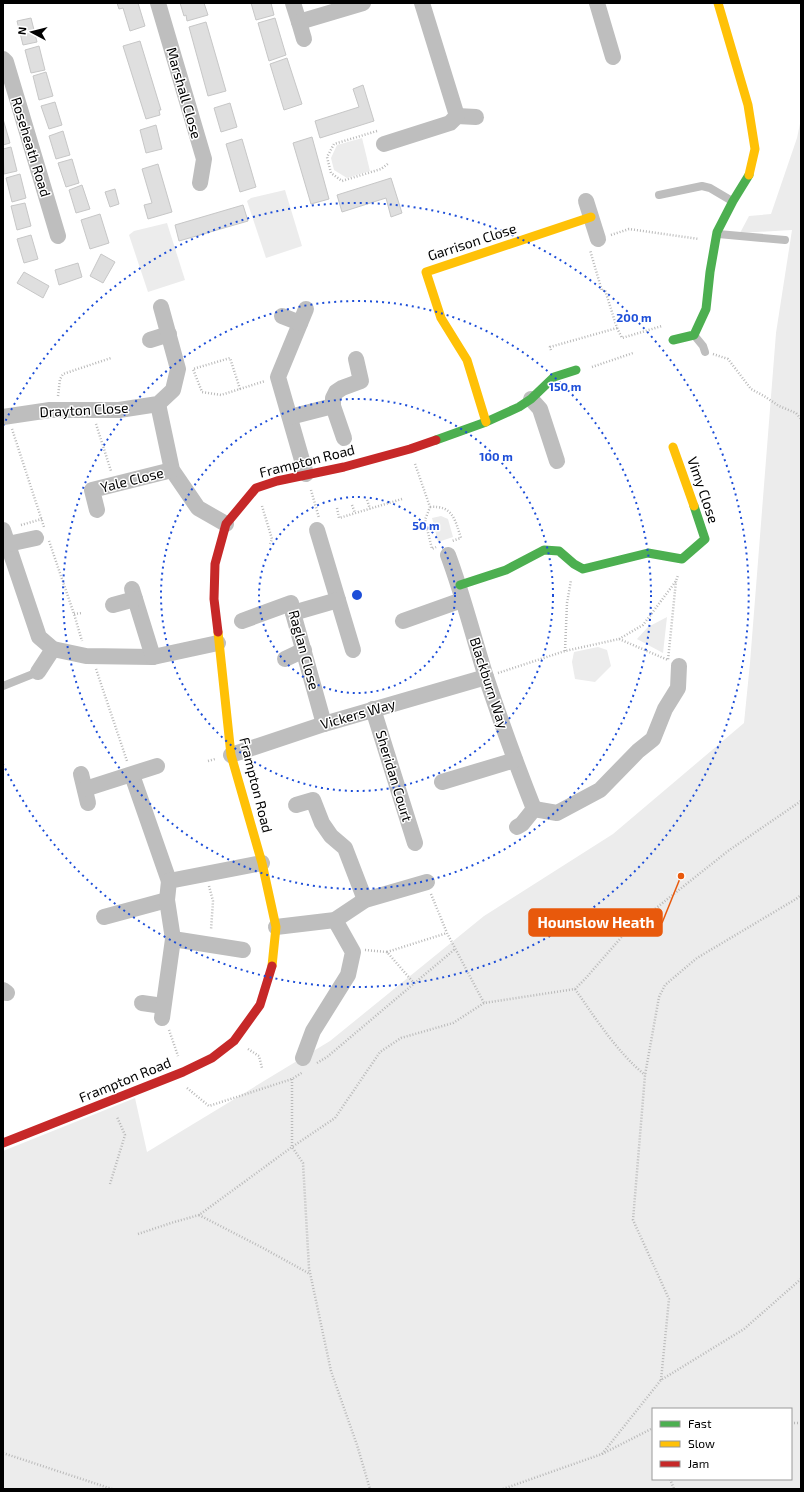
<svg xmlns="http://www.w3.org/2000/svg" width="804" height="1492" viewBox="0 0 804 1492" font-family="'Exo 2',sans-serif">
  <rect width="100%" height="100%" fill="#fff"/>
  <g fill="#ececec" fill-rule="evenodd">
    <path d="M801 119V1489H3V1151L135 1098 147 1152 330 1041 484 916 613 834 744 723 750 663 776 333 792 230 740 233 749 216 771 214 797 138ZM653 1409H791V1479H653Z"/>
    <path d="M362 138 370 171 347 178 334 170 331 158 337 145Z"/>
    <path d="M285 190 302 246 266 258 247 201 251 198Z"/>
    <path d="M167 223 185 280 148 292 129 235 134 231Z"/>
    <path d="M441 516 448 519 453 537 438 542 432 518Z"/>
    <path d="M667 617 663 653 637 639 648 627Z"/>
    <path d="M598 647 607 650 611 666 595 682 575 679 572 662 574 652Z"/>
  </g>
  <g fill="#dfdfdf" stroke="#c7c7c7">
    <path d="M117 3H138L145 26 130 31 123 8 119 9Z"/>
    <path d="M180 3H204L208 15 187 21 186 15 184 16Z"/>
    <path d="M251 3H271L274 15 256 20Z"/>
    <path d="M31 18 37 42 23 45 17 21Z"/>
    <path d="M275 18 286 55 269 61 258 23Z"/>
    <path d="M206 22 226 91 208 96 189 27Z"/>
    <path d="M140 41 161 110H159L160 115 146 119 123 46Z"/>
    <path d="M39 46 45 70 31 73 25 50Z"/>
    <path d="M287 58 302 104 284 110 270 64Z"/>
    <path d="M46 72 53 96 39 100 33 76Z"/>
    <path d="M363 85 374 121 320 138 315 121 359 107 353 89Z"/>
    <path d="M55 102 62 125 49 129 41 106Z"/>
    <path d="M230 103 237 127 221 132 214 108Z"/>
    <path d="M3 119 10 143 3 145Z"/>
    <path d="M156 125 162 149 146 153 140 130Z"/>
    <path d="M63 131 70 155 56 159 49 136Z"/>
    <path d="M312 137 329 199 311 204 293 143Z"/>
    <path d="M242 139 256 187 240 192 226 144Z"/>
    <path d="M11 147 17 171 4 174 3 149Z"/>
    <path d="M72 159 79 183 66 187 58 163Z"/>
    <path d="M158 164 172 212 148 219 144 205 152 203 142 169Z"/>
    <path d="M20 174 26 198 12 202 6 178Z"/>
    <path d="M391 178 402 213 391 217 386 198 342 212 337 195Z"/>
    <path d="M82 185 90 209 76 213 69 190Z"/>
    <path d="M115 189 119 204 110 207 105 192Z"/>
    <path d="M25 203 31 226 17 230 11 206Z"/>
    <path d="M243 205 248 221 179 241 175 225Z"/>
    <path d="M100 214 109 243 90 249 81 220Z"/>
    <path d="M31 235 38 259 24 263 17 239Z"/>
    <path d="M101 254 115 262 103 283 90 276Z"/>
    <path d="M78 263 82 277 59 285 55 270Z"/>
    <path d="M24 272 49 286 43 298 17 283Z"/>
  </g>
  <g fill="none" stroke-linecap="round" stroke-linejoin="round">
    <g stroke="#b9b9b9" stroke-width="2.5" stroke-dasharray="1 2" stroke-linecap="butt">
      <path d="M377 131 334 144 327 157 331 173 342 181 381 169 389 163"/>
      <path d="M611 235 629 229 699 239"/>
      <path d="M617 328 622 338 662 326"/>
      <path d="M551 350 550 347 617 328 605 290 602 291 590 250"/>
      <path d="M713 354 728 359 751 389 764 396 779 406 796 413 801 419"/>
      <path d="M592 367 633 353"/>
      <path d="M240 389 230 358 193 369 202 392 221 395 265 381"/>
      <path d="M58 396 60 379 63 374 111 358"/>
      <path d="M96 424 111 471"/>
      <path d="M12 429 44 527"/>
      <path d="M415 464 430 507 425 520 432 549 436 547"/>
      <path d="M311 490 319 518"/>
      <path d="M367 500 370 509"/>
      <path d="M352 505 355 513"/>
      <path d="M262 506 272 539 270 544"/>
      <path d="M430 507C453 505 455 520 461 538L452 541"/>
      <path d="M337 508 339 518 402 499"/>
      <path d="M21 525 42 519"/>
      <path d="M49 541 74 614 82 641"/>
      <path d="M74 614 82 613"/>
      <path d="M619 639 643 625 676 581 678 575"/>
      <path d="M565 651 567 603 571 580"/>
      <path d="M96 669 127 761"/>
      <path d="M498 673 565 651 619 639 668 660 676 581"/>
      <path d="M208 761 215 759"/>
      <path d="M209 886 213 901 211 930"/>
      <path d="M431 894 447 933 484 1003"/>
      <path d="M365 950 387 952 413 982"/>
      <path d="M387 952 447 933"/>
      <path d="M575 989C596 1019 617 1052 645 1075"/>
      <path d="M169 1030 178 1056"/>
      <path d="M248 1049 259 1056 262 1068"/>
      <path d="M317 1063 327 1057 455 949"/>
      <path d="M292 1079V1147L303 1163 309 1268 331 1371 357 1445 370 1489"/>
      <path d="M187 1088 209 1106 292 1079 303 1072"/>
      <path d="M110 1184 125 1135 117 1117"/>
      <path d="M199 1215 263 1248 310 1274"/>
      <path d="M138 1234 171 1223 199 1215 292 1147 335 1118 380 1052 401 1038 453 1023 484 1003 575 989 585 979 626 932 728 851 801 801"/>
      <path d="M661 1380 669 1299 633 1220 645 1075 659 997 665 985 697 958 796 899 801 895"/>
      <path d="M791 1423H801"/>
      <path d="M3 1453 112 1489"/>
      <path d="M602 1454 661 1380 744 1329 801 1279"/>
      <path d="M670 1479 674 1489"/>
      <path d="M503 1489 602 1454 653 1428"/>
    </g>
    <g stroke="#bebebe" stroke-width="8">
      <path d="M659 195 702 186 710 188 732 201"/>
      <path d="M718 234 785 240"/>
      <path d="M694 335 703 346 705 352"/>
      <path d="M3 686 38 672"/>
    </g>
    <g stroke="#bebebe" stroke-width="16">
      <path d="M158 3 204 159 200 183"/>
      <path d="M293 3 299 22 363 3"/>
      <path d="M597 3 613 57"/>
      <path d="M299 22 304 39"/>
      <path d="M3 59 6 62 58 236"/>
      <path d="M457 116 476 117"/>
      <path d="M384 144 450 123 457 116 422 3"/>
      <path d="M586 201 598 239"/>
      <path d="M306 309 278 377 306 474"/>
      <path d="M282 316 300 323"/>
      <path d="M150 340 169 334"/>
      <path d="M531 399 540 409 557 461"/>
      <path d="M158 404 172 470 198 508 226 524"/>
      <path d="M3 417 50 410H119L158 404 173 390 178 369 161 307"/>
      <path d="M290 417 333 406"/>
      <path d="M344 438 333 406V398L336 392 342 388 361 381 356 359"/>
      <path d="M97 510 92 490 172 470"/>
      <path d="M3 530 39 637 53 649 86 656 153 657 218 643"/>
      <path d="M317 530 353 650"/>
      <path d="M8 544 36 538"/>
      <path d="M448 555C463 595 473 636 486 677 501 722 517 766 534 809L522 824 517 827"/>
      <path d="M132 589 153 657"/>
      <path d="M113 605 135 599"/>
      <path d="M293 613 338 600"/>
      <path d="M242 621 291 603 293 613 324 724"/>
      <path d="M403 621 462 600"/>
      <path d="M285 659 304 650"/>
      <path d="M38 672 53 649"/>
      <path d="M373 709 415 843"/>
      <path d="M231 755 324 724 486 677"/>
      <path d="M81 774 88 803"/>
      <path d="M132 775 169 881"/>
      <path d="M442 782 515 760"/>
      <path d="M85 789 157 766"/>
      <path d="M296 805 313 800 322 823 331 836 345 848 365 900"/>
      <path d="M534 809 557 813 600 790 638 751 653 739 665 709 678 688 679 666"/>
      <path d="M104 917 167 900"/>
      <path d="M276 927 335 920 365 900 427 882"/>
      <path d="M173 939 243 950"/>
      <path d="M3 990 7 993"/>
      <path d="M142 1003 163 1006"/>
      <path d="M162 1018 173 939 167 900 169 881 262 863"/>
      <path d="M303 1058 313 1031 348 975 353 952 335 920"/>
    </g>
    <g stroke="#4caf50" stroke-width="9">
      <path d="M673 340 694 335 706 309 710 272 717 232 733 201 749 175"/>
      <path d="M436 440 486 422 519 407 531 399 554 377 576 370"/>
      <path d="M460 585 506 570 544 550 559 551 574 564 583 569 648 553 682 559 705 539 694 506"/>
    </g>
    <g stroke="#ffc107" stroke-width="9">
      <path d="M718 3 748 105 755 149 749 175"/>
      <path d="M486 422 467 360 441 318 426 272 591 217"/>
      <path d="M673 447 694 506"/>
      <path d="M218 632 231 755 262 863 276 927 272 966"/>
    </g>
    <g stroke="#c62828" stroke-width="9">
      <path d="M218 632 214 599 215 564 226 524 256 488 277 481 344 467 410 449 436 440"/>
      <path d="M3 1143 183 1072 212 1058 234 1041 260 1005 272 966"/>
    </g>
  </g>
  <g fill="none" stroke="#1d4ed8" stroke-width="2" stroke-dasharray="2 4">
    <circle cx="357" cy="595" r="98"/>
    <circle cx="357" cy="595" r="196"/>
    <circle cx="357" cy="595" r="294"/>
    <path d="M3 426A392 392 0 1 1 3 764"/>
  </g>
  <g text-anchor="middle" stroke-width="3" stroke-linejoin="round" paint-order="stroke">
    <g font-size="14" fill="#000" stroke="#fff">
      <text transform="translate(184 93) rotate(74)" y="5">Marshall Close</text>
      <text transform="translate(31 147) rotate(73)" y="5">Roseheath Road</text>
      <text transform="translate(472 242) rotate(-18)" y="5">Garrison Close</text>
      <text transform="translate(84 410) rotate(-3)" y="5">Drayton Close</text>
      <text transform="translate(307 461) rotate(-14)" y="5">Frampton Road</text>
      <text transform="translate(132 480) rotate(-14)" y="5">Yale Close</text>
      <text transform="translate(703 490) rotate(71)" y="5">Vimy Close</text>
      <text transform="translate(304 650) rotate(75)" y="5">Raglan Close</text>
      <text transform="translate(489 683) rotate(72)" y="5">Blackburn Way</text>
      <text transform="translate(358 714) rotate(-16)" y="5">Vickers Way</text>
      <text transform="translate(394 776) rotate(73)" y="5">Sheridan Court</text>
      <text transform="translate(256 785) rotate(76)" y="5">Frampton Road</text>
      <text transform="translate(125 1080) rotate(-22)" y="5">Frampton Road</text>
    </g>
  </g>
  <circle cx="357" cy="595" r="6" fill="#1d4ed8" stroke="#fff" stroke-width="2"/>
  <g font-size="12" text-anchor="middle" font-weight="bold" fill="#1d4ed8" stroke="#fff" stroke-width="3" stroke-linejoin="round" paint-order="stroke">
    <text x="634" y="322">200 m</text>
    <text x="565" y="391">150 m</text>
    <text x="496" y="461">100 m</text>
    <text x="426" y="530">50 m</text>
  </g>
  <path fill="none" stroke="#e8590c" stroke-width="1.5" d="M681 876L662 923"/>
  <circle fill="#e8590c" stroke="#fff" stroke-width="1.5" cx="681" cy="876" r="4"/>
  <rect fill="#e8590c" stroke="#e8590c" stroke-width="1.5" x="529" y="909" width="133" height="27" rx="4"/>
  <g font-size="15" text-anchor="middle" font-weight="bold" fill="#fff">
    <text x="596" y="928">Hounslow Heath</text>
  </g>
  <rect width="804" height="1492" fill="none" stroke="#000000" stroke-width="8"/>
  <rect x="652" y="1408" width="140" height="72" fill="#ffffff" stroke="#999999"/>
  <rect x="660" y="1421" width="20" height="6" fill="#4caf50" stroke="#999999"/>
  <text x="688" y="1428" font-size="12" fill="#000000">Fast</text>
  <rect x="660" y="1441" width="20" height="6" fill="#ffc107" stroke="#999999"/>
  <text x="688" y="1448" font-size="12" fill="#000000">Slow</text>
  <rect x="660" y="1461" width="20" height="6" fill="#c62828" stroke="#999999"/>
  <text x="688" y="1468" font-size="12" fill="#000000">Jam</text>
  <g transform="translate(32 32) rotate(277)" stroke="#ffffff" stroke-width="3" paint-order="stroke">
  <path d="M0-3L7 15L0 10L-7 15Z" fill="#000000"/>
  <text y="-6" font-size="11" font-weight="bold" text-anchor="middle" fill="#000000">N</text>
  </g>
</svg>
